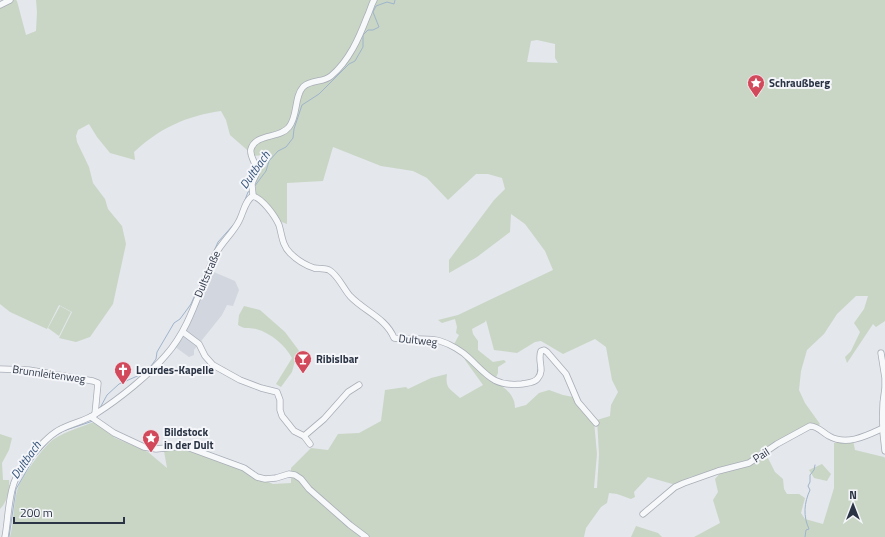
<svg xmlns="http://www.w3.org/2000/svg" width="885" height="537" viewBox="0 0 885 537" font-family="'Titillium Web',sans-serif">
  <rect width="100%" height="100%" fill="#e4e7ec"/>
  <path fill="#d2d6de" d="M209 270 235 281 239 290 233 306 227 305 222 315 194 350V355L189 357 174 346Z"/>
  <g fill="#c9d6c5" fill-rule="evenodd">
    <path d="M8 0H16L17 1 26 35 36 31 37 12 36 0H885V321L876 327 873 324 847 363 845 357 851 351 860 332 854 323 864 309 868 296H856L837 314 824 334 807 350 801 371 799 390 805 403 820 424 818 426 811 423 745 463 690 477 676 485 648 477 634 492 635 497 631 499 617 494 609 493 607 503 601 507 586 528 584 537H10C14 522 13 506 17 491 19 480 45 444 54 439 66 431 81 427 94 422L115 438 148 452 167 468 164 451 180 449 203 455 240 469 273 484 291 483V468L311 448 328 450 338 434 359 433 381 421 385 390 406 387 408 389 431 378 447 374C445 389 450 388 460 398L483 385 465 360V357L452 348 459 335 456 333 457 327 455 319 442 323 438 320 458 315 553 270 545 251 525 224 511 214 510 232 477 257 449 273V260L494 200 505 189 502 178 488 174H476L448 200 427 178 413 171 381 166 333 147 323 181 287 183V224L279 221 256 195C256 188 255 179 259 172 264 164 268 171 267 157L262 155 254 156 230 135 226 120 221 111C186 116 160 128 134 152L135 160 110 153 97 137 89 124 78 130 76 136 77 142 89 167 93 183 105 199 108 209 122 226 126 244 113 304 90 337 76 342 59 338 72 312 59 305 47 329 10 312 0 304V3ZM537 40 555 44V58L558 63 527 62 531 41ZM486 320 494 350 517 353 535 342 541 341 563 354 595 339 606 347 612 380 618 392 611 405 610 416 597 420 599 454 597 488H594L597 454 594 421 573 397 563 395 549 390 539 393 526 405 515 408C515 395 505 387 494 382L498 373V367L506 362 504 360 493 362 478 350V341L473 334 472 329 485 322Z"/>
    <path d="M60 306 71 312 59 336 48 328Z"/>
    <path d="M244 306 260 310 285 332 300 352 295 361 292 372 281 387 276 384 292 358C285 345 271 333 256 329 247 327 246 330 238 325L239 315Z"/>
    <path d="M0 434 12 438 9 450 2 463 3 480H9C10 490 7 502 0 509Z"/>
    <path d="M853 440 855 450 884 457 885 458V537H694L720 523 713 500 718 492 715 479 722 471 766 454 775 472 783 479 784 489 787 494H799L805 498 801 513 805 519 823 524 834 488V443Z"/>
    <path d="M822 464 831 474 827 481 814 478 809 470Z"/>
    <path d="M636 526 658 533 662 537H631Z"/>
  </g>
  <g fill="none" stroke-linecap="round" stroke-linejoin="round">
    <g stroke="#9fb4cc" stroke-width="1">
      <path d="M254 187 266 171 269 161 278 151 286 147 293 138 294 129 302 105 319 94 349 64 355 61 363 47V35L368 30H373L379 27 373 12 376 6 387 2 394 4 395 0"/>
      <path d="M243 205 248 192 250 191"/>
      <path d="M100 408 107 395 119 384 142 374 151 366 156 359 157 352 174 323 180 319 191 304 218 242 235 223"/>
      <path d="M55 436 63 431 93 421"/>
      <path d="M9 537 16 489 34 458 48 442"/>
      <path d="M805 537 806 530 809 529C803 516 804 503 810 490L808 486 810 482V475L814 470 815 465"/>
    </g>
    <g stroke="#a9aeb7" stroke-width="7">
      <g id="minor">
        <path d="M0 5 10 0"/>
        <path d="M253 196C263 199 275 216 279 225 282 235 282 245 290 253 296 259 305 265 314 268 318 269 324 268 329 270 338 275 343 288 350 296 364 311 386 318 394 338 409 341 426 337 440 341 450 344 462 351 469 358 487 375 494 387 522 384 527 383 535 383 538 378 545 370 537 360 541 351L544 350 547 352 566 374 578 402 596 423"/>
        <path d="M253 196C253 193 252 188 252 184 253 179 257 175 257 170 256 163 249 156 251 149 256 133 280 139 289 127 298 116 294 97 303 87 311 79 323 83 331 76 349 61 359 38 367 17 370 11 371 5 374 0"/>
        <path d="M183 332 199 344 205 356 213 365 240 380 261 388 277 392 280 400V410L282 416 294 431 304 436 310 444"/>
        <path d="M881 353 885 378V386"/>
        <path d="M0 369 29 370 93 381 98 383 95 414"/>
        <path d="M885 388C881 410 882 429 885 451"/>
        <path d="M91 417 114 433 144 447 156 449 184 446 244 468 257 477 265 479 276 478 289 474 295 475 301 479 309 489 350 525 366 537"/>
        <path d="M304 436 324 419 348 392 359 385"/>
        <path d="M643 514 675 487 684 483 718 471 749 463 777 444 810 426C818 426 823 433 829 436 846 446 866 436 881 429"/>
        <path d="M5 537C8 521 8 502 13 486 17 470 46 436 61 429 72 423 86 421 97 413 119 399 149 375 166 355 191 327 199 289 215 255 222 242 233 233 239 221 243 214 245 200 253 196"/>
      </g>
    </g>
    <use href="#minor" stroke="#f7f8fa" stroke-width="5.5"/>
  </g>
  <defs>
    <g id="sight-pin" transform="scale(0.9)"><path d="M0 17L-7.5 6A9.5 9.5 0 1 1 7.5 6Z" fill="#d1495b" stroke="#f4f6f9"/><path d="M0-6L1.8-2.2L6-1.7L2.9 1.2L3.7 5.4L0 3.3L-3.7 5.4L-2.9 1.2L-6-1.7L-1.8-2.2Z" fill="#fff"/></g>
    <g id="bar-pin" transform="scale(0.9)"><path d="M0 17L-7.5 6A9.5 9.5 0 1 1 7.5 6Z" fill="#d1495b" stroke="#f4f6f9"/><path d="M-6-5H6L.8 .8V4.5H3.5V6h-7V4.5H-.8V.8Z" fill="#fff"/></g>
    <g id="church-pin" transform="scale(0.9)"><path d="M0 17L-7.5 6A9.5 9.5 0 1 1 7.5 6Z" fill="#d1495b" stroke="#f4f6f9"/><path d="M-1.2-6h2.4v3.5h3.3v2.4h-3.3V6h-2.4V-.1h-3.3v-2.4h3.3Z" fill="#fff"/></g>
  </defs>
  <g fill-rule="evenodd">
    <use href="#sight-pin" x="756" y="83"/>
    <use href="#bar-pin" x="303" y="359"/>
    <use href="#church-pin" x="123" y="370"/>
    <use href="#sight-pin" x="151" y="438"/>
  </g>
  <g text-anchor="middle" stroke-width="4" stroke-linejoin="round" paint-order="stroke">
    <g font-size="11" font-weight="bold" fill="#2b3445" stroke="#f4f6f9" text-anchor="start">
      <text x="769" y="87">Schraußberg</text>
      <text x="316" y="363">Ribislbar</text>
      <text x="136" y="374">Lourdes-Kapelle</text>
      <text x="164" y="436">Bildstock<tspan x="164" dy="13">in der Dult</tspan></text>
    </g>
    <g font-size="11" fill="#2b3445" stroke="#f4f6f9">
      <text transform="translate(207 274) rotate(-67)" y="4">Dultstraße</text>
      <text transform="translate(418 340) rotate(6)" y="4">Dultweg</text>
      <text transform="translate(49 374) rotate(8)" y="4">Brunnleitenweg</text>
      <text transform="translate(761 455) rotate(-33)" y="4">Pail</text>
    </g>
    <g font-size="12" font-style="italic" fill="#34527a" stroke="#f4f6f9">
      <text transform="translate(255 170) rotate(-55)" y="4">Dultbach</text>
      <text transform="translate(26 460) rotate(-55)" y="4">Dultbach</text>
    </g>
  </g>
  <g transform="translate(853 505)" stroke="#f4f6f9" stroke-width="3" paint-order="stroke">
  <path d="M0-3L7 15L0 10L-7 15Z" fill="#2b3445"/>
  <text y="-6" font-size="11" font-weight="bold" text-anchor="middle" fill="#2b3445">N</text>
  </g>
  <path d="M14 517v6h110v-6" fill="none" stroke="#2b3445" stroke-width="2"/>
  <text x="20" y="517" font-size="12" fill="#2b3445" stroke="#f4f6f9" stroke-width="3" paint-order="stroke">200 m</text>
</svg>
